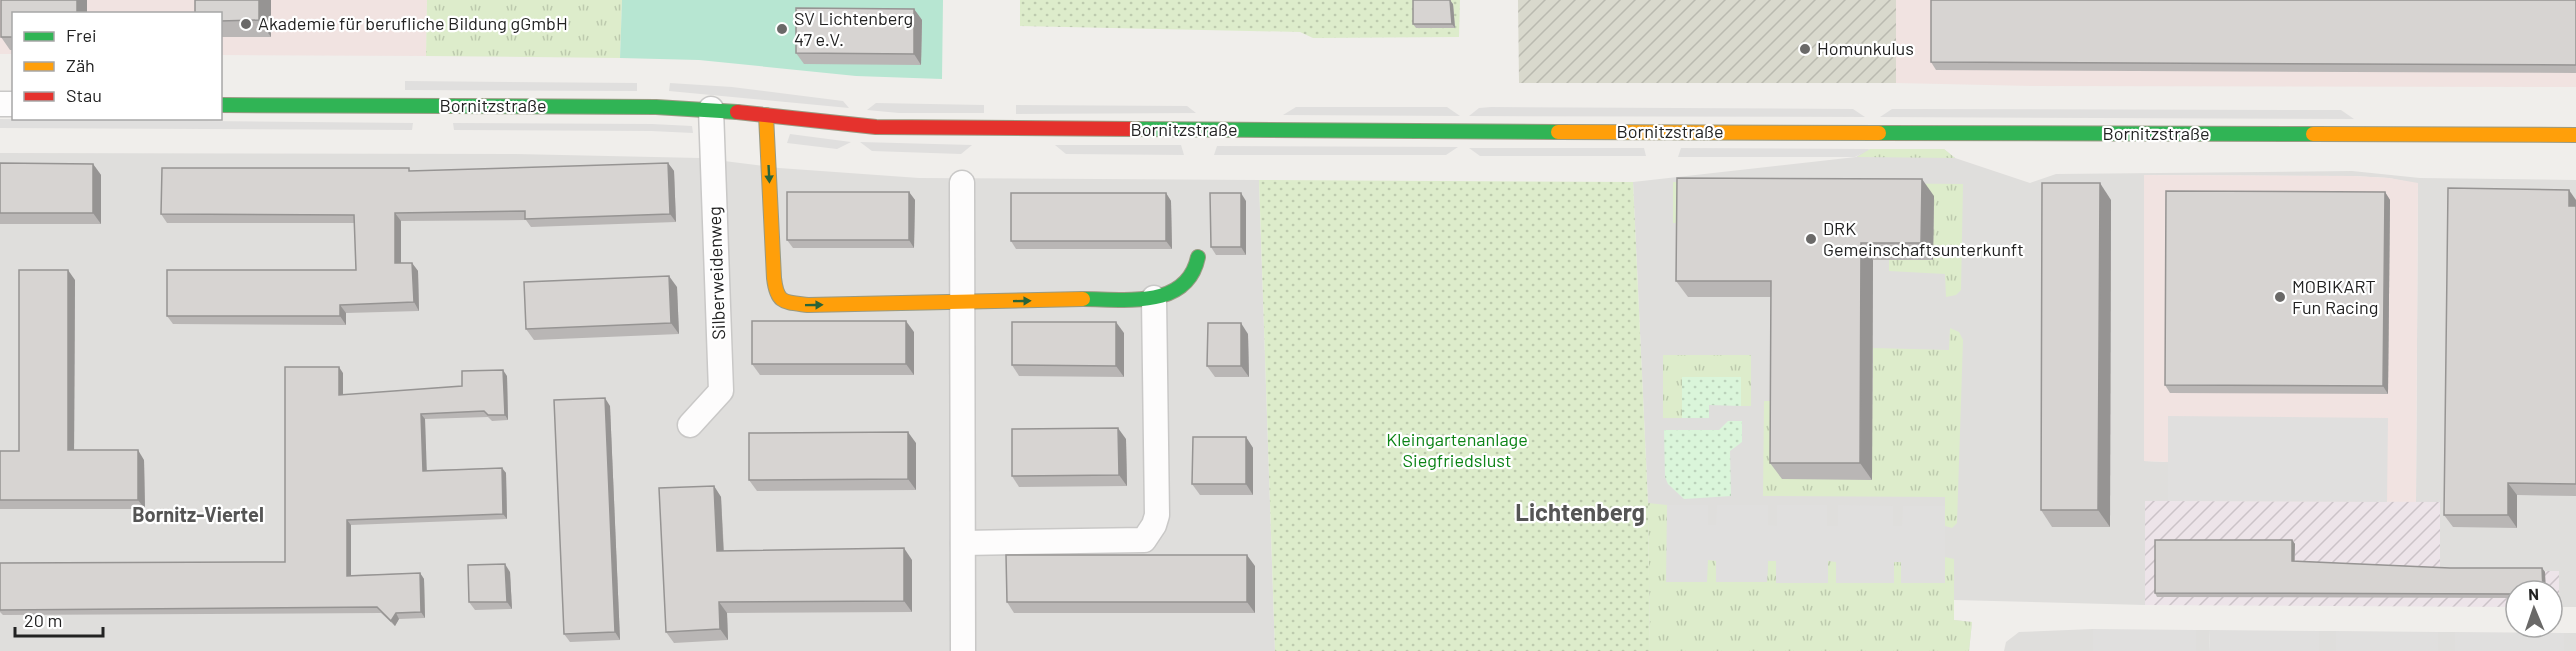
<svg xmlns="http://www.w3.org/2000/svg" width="2576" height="651" viewBox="0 0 2576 651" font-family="Barlow,sans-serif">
  <defs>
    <pattern id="industrial-furrows" width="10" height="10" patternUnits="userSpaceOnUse" patternTransform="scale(1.5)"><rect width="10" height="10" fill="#ede4e9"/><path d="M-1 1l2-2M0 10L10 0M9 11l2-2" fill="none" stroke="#cbc3c8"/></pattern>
    <pattern id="construction-furrows" width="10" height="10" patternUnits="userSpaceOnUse" patternTransform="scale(1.5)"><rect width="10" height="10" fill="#d9d9cd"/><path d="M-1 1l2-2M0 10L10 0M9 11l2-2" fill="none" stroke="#babab0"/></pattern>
    <pattern id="grass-tufts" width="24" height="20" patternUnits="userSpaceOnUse" patternTransform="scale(1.5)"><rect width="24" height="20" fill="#ddeccb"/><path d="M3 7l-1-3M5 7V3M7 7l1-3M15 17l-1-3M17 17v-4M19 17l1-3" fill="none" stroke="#bdcaae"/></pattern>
    <pattern id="park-dots" width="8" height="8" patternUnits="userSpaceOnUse" patternTransform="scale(1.5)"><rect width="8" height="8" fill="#daf5da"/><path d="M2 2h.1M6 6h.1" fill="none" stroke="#bbd2bb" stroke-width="1.8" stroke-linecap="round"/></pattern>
    <pattern id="garden-dots" width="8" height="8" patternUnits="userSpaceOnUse" patternTransform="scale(1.5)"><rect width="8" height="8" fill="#ddeccb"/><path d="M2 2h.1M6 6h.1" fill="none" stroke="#bdcaae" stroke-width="1.8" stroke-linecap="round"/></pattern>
  </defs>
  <rect width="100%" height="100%" fill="#f0eeeb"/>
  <g fill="#dfdedc">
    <path d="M1944 149 1955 158 2030 183 2056 174 2352 171 2420 178 2576 180V607H2559V572L2439 571V502H2416L2418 184 2389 178 2353 176 2144 175V461L2168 462V501L2145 502V605L1954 600V620L1972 622 1969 651H1650L1648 503 1633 182 1856 157 1866 150Z"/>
    <path d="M0 153 516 154 700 158 779 168 919 178 1259 180 1275 651H0Z"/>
    <path d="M2093 629V651H2004L2006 642 2019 632Z"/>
    <path d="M2196 630H2210L2209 651H2196Z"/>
    <rect x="2319" y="631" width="17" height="20"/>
    <rect x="2438" y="632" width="17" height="19"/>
    <rect x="2564" y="633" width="12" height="18"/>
  </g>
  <g fill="#f1e3e1">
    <path d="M0 0H427L426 56 221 55 220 14H14L13 54H0Z"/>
    <path d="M1896 0H2576V87L2032 86 1896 83Z"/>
    <path d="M2144 175 2353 176 2389 178 2418 183 2416 502 2168 501V462L2144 461Z"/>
  </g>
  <path fill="url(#industrial-furrows)" d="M2145 501 2440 502V571H2559V607H2552V591H2516V607L2145 605Z"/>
  <path fill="url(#construction-furrows)" d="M1518 0H1896V83H1519Z"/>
  <g fill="url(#grass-tufts)">
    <path d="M427 0H622L620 58 426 56Z"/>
    <path d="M1870 149H1944L1955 158 1857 157Z"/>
    <path d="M1673 182H1706L1688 224 1673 223Z"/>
    <path d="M1845 183 1963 184 1961 290 1956 295 1946 297 1945 274 1889 271V260H1933Z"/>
    <path d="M1950 328 1959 332 1963 340 1957 523 1952 528 1945 526V497L1763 496 1764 401H1782L1871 480 1873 348 1949 350Z"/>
    <path d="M1663 355H1751V406H1741V377H1682V418H1663Z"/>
    <path d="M1648 503 1667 505V582H1707V560H1716V582H1767L1768 561H1776V582L1827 583 1828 561H1836V583H1893L1894 562H1901L1944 583 1945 557 1954 559V620L1972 622 1969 651H1650Z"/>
  </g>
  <g fill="url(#park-dots)">
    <path d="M1682 377H1741V406L1709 405V418H1682Z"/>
    <path d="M1728 421H1742V442L1730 451 1731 496 1684 499 1668 484 1665 477 1664 430H1719Z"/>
  </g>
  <g fill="url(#garden-dots)">
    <path d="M1020 0H1460L1459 37 1313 38 1300 32 1020 26Z"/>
    <path d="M1259 180 1633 182 1648 503 1650 651H1275Z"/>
  </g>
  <path fill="#b7e6d2" d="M622 0H943L942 79 856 76 699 60 620 58Z"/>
  <g fill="#e0dfde">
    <path d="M405 81 637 83V91L405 90Z"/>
    <path d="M670 83 732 87 843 101 849 108 669 91Z"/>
    <path d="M876 103 984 105V113H899L867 110Z"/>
    <path d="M1016 105 1187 106 1196 113 1016 114Z"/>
    <path d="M1296 107H1447L1460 116 1283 115Z"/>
    <path d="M1491 107 1853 109 1865 117 1469 116 1479 108Z"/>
    <path d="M1892 109 2341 110 2354 119 1880 117Z"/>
    <path d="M0 119 413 123 412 130 0 128Z"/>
    <path d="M453 123 652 124 692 126 693 133 651 131 454 130Z"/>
    <path d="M790 134 851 142 837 149 787 143Z"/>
    <path d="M860 142 972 145 961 154 872 151Z"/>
    <path d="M1055 145H1181L1184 155 1066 154Z"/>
    <path d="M1217 146 1458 147 1446 155H1214Z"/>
    <path d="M1469 148H1644L1646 156H1480Z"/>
    <path d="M1681 148 1870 149 1855 157H1678Z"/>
    <path d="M2168 416 2388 418 2387 502 2168 501Z"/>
    <path d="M1667 505H1708V525H1716L1717 505H1768V525L1777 526V505H1827V526H1838V505L1893 506V526H1902L1903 506H1945V583H1901V562H1894V583H1836V562L1828 561V583H1776V561H1768L1767 582H1716V561L1708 560 1707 582H1666Z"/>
    <path d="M2093 629 2196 630V651H2093Z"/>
    <path d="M2210 630 2319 631V651H2209Z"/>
    <path d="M2336 631 2438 632V651H2336Z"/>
    <path d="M2455 632 2564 633V651H2455Z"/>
  </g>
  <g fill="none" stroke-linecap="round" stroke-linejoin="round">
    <g stroke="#c9c8c7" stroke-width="27">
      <g id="street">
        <path d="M0 104H14"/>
        <path d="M962 183 963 651"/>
        <path d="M690 425 721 391 711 109"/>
        <path d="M963 543 1144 540 1154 525 1157 515 1154 298"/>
      </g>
    </g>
    <g stroke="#999a82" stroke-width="16">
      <g id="fast">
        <path d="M220 105 656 107 737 112"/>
        <path d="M1136 129 1558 132"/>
        <path d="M1879 133 2313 134"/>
        <path d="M1083 299C1124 299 1187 310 1198 257"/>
      </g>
    </g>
    <g stroke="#999a82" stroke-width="16">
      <g id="slow">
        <path d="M766 115 774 278C777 304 784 302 808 305L1083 299"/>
        <path d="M1558 132 1879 133"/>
        <path d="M2313 134 2576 135"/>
      </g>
    </g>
    <g stroke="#999a82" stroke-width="16">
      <path id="jam" d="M737 112 876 127 1136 129"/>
    </g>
    <use href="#street" stroke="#fdfcfc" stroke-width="24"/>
    <use href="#fast" stroke="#30b455" stroke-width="14"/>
    <use href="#slow" stroke="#ff9f0a" stroke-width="14"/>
    <use href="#jam" stroke="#e5322d" stroke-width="14"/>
  </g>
  <g fill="#b9b6b5">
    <path d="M1 0H87V14H14V50H10L1 37Z"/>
    <path d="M195 0H271V37H220V14Z"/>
    <path d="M2576 0V73L1936 70 1931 62Z"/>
    <path d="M1453 4 1455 28H1416L1413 24Z"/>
    <path d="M914 9 922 20 921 65 804 64 796 53Z"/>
    <path d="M0 163 93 164 101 175V224H0Z"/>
    <path d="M668 163 674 171 676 222 531 227 526 220 401 221V263H412L418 271 419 311 346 313V325L173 324 167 316 356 270 355 223H167L161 214 411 171Z"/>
    <path d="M909 192 915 200 914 248H793L787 240Z"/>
    <path d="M2385 192 2390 200 2388 394 2170 393 2165 385Z"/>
    <path d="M1166 193 1171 201 1172 249H1016L1011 241Z"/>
    <path d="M1934 196 1933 260H1873L1872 480 1782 479 1770 463 1771 297H1688L1676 281Z"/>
    <path d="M2111 200 2110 527H2052L2041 510Z"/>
    <path d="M2576 200V496L2517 495V528L2453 527 2444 515Z"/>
    <path d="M1246 201V255H1216L1211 247Z"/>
    <path d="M75 280 74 450 144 460 145 509H0V451H19Z"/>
    <path d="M677 287 679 334 534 340 526 329Z"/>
    <path d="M914 332V375H760L752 364Z"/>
    <path d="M1124 333V377L1019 376 1012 365Z"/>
    <path d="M1248 334 1249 377H1215L1207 366Z"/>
    <path d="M343 373V395L462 386 507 376 508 420 492 421 488 417 425 419 426 470 502 468 506 473 507 519 351 525V575L420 573 424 579 425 618 399 619 395 626 381 613 3 615 0 612V563L285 562Z"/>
    <path d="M610 406 620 640 570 642 564 634Z"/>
    <path d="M1246 437 1253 448V495H1200L1192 484Z"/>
    <path d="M1126 439 1127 486 1019 487 1012 476Z"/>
    <path d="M916 443V490L757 491 749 480Z"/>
    <path d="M714 486 721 497 724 551 912 560V612L727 613 728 640 674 643 666 632Z"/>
    <path d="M2292 540 2295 544V561L2450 568H2542L2545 572 2516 591V598L2157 597 2155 593Z"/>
    <path d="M1255 566V613H1014L1007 602Z"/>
    <path d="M510 572 512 609 475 610 469 602Z"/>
  </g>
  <g fill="#969493">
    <rect x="77" y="0" width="10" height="14"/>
    <path d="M259 0H271V37L259 20Z"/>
    <path d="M1450 0 1453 4 1455 28 1452 24Z"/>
    <path d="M914 9 922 20 921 65 914 54Z"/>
    <path d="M668 163 674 171 676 222 670 214Z"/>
    <path d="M93 164 101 175V224L93 213Z"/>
    <path d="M1922 179 1934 196 1933 260 1921 243Z"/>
    <path d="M2100 183 2111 200 2110 527 2098 510Z"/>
    <path d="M2569 190 2576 200V216L2569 206Z"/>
    <path d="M909 192 915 200 914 248 909 240Z"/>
    <path d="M2385 192 2390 200 2388 394 2383 386Z"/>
    <path d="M1166 193 1171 201 1172 249 1166 241Z"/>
    <path d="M1241 193 1246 201V255L1241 247Z"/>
    <path d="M395 213 401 221V272L395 263Z"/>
    <path d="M1861 243 1873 260 1872 480 1860 463Z"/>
    <path d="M412 263 418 271 419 311 414 302Z"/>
    <path d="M68 270 75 280 74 460 68 450Z"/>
    <path d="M669 276 677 287 679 334 671 323Z"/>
    <path d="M340 305 346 313V325L340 316Z"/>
    <path d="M906 321 914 332V375L906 364Z"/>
    <path d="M1116 322 1124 333V377L1116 366Z"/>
    <path d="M1241 323 1248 334 1249 377 1241 366Z"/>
    <path d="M339 367 343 373V400L339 395Z"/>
    <path d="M503 370 507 376 508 420 505 415Z"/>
    <path d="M605 398 610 406 620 640 615 632Z"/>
    <path d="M421 414 425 419 427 476 423 471Z"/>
    <path d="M1118 428 1126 439 1127 486 1119 475Z"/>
    <path d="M908 432 916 443V490L908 479Z"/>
    <path d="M1246 437 1253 448V495L1246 484Z"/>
    <path d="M138 450 144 460 145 509 138 500Z"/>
    <path d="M502 468 506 473 507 519 503 514Z"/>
    <path d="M2508 483 2517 495V528L2508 515Z"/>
    <path d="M714 486 721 497 724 562 717 551Z"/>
    <path d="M347 520 351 525V581L347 576Z"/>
    <path d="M2292 540 2295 544 2294 565 2292 561Z"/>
    <path d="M904 548 912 560V612L904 601Z"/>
    <path d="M1247 555 1255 566V613L1247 602Z"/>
    <path d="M505 564 510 572 512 609 507 602Z"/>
    <path d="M2542 568 2545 572 2546 591H2543Z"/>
    <path d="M420 573 424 579 425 618 421 612Z"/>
    <path d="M719 602 727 613 728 640 720 629Z"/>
    <path d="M396 613 399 619 395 626 391 621Z"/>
  </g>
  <g fill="#d7d4d2" stroke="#969493" stroke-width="1.5">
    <path d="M1 0H77V14H14V37H1Z"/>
    <path d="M195 0H259V20L220 21V14H195Z"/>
    <path d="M1413 0H1450L1452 24H1413Z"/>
    <path d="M1931 0H2576V65L1931 62Z"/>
    <path d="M796 8 914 9V54L796 53Z"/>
    <path d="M0 163 93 164V213H0Z"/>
    <path d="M668 163 670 214 525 219V211L395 213V263H412L414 302 340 305V316H167V270H356L354 215 161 214 162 168H409V171Z"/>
    <path d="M1677 178 1922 179 1921 243H1861L1860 463H1770L1771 281H1676Z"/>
    <path d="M2042 183H2100L2098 510H2041Z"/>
    <path d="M2448 188 2569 190V206H2576V484L2508 483V515H2444Z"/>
    <path d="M2166 191 2385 192 2383 386 2165 385Z"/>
    <rect x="787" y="192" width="122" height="48"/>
    <rect x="1011" y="193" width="155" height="48"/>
    <path d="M1210 193H1241V247H1211Z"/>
    <path d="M19 270H68V450H138V500H0V451H19Z"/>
    <path d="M669 276 671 323 526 329 524 282Z"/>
    <rect x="752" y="321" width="154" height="43"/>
    <path d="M1012 322H1116V366L1012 365Z"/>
    <path d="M1208 323H1241V366H1207Z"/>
    <path d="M285 367H339V395L462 386V371L503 370 505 415H488L484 411 421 414 423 471 502 468 503 514 347 520V576L420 573 421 612 396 613 391 621 377 607 0 610V563L285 562Z"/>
    <path d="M605 398 615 632 564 634 554 400Z"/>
    <path d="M1118 428 1119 475 1012 476V429Z"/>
    <path d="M908 432V479L749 480V433Z"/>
    <path d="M1193 437H1246V484H1192Z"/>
    <path d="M714 486 717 551 904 548V601L719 602 720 629 666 632 659 488Z"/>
    <path d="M2155 540H2292V561L2450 568H2542L2543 591H2516V594L2155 593Z"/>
    <path d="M1006 555H1247V602H1007Z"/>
    <path d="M505 564 507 602H469L468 565Z"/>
  </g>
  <defs><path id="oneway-solid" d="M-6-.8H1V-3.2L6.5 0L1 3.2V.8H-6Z" transform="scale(1.5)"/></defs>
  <g fill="#286439">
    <use href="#oneway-solid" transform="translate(769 174) rotate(87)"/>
    <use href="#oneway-solid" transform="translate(1022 301) rotate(-1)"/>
    <use href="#oneway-solid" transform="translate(814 305) rotate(-1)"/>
  </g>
  <g fill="#6a6968" stroke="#fff" stroke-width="2">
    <circle cx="246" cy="24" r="6"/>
    <circle cx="782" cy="29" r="6"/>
    <circle cx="1805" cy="49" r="6"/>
    <circle cx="1811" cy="239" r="6"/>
    <circle cx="2280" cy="297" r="6"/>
  </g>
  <g text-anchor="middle" stroke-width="4.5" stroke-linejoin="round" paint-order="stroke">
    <g font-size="18" fill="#222" stroke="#fff" text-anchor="start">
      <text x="794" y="25">SV Lichtenberg<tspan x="794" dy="21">47 e.V.</tspan></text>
      <text x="258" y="30">Akademie für berufliche Bildung gGmbH</text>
      <text x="1817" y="55">Homunkulus</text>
      <text x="1823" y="235">DRK<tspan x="1823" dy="21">Gemeinschaftsunterkunft</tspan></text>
      <text x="2292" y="293">MOBIKART<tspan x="2292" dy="21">Fun Racing</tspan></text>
    </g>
    <g font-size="18" fill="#222" stroke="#fff">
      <text x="493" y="112">Bornitzstraße</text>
      <text x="1184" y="136">Bornitzstraße</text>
      <text x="1670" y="138">Bornitzstraße</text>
      <text x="2156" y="140">Bornitzstraße</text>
      <text transform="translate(717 273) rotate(-92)" y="6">Silberweidenweg</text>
    </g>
    <g font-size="18" fill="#0c8416" stroke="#fff">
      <text x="1457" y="446">Kleingartenanlage<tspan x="1457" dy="21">Siegfriedslust</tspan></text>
    </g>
    <g font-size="20" font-weight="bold" fill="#555" stroke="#fff">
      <text x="198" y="522">Bornitz-Viertel</text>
    </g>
    <g font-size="24" font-weight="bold" fill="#555" stroke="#fff">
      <text x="1580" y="521">Lichtenberg</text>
    </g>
  </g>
  <rect x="12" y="12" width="210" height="108" fill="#ffffff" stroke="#a7a7a7" stroke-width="1.5"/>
  <rect x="24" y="32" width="30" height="9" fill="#30b455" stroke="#a7a7a7" stroke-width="1.5"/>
  <text x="66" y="42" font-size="18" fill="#222222">Frei</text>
  <rect x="24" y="62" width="30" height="9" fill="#ff9f0a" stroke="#a7a7a7" stroke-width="1.5"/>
  <text x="66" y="72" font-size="18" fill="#222222">Zäh</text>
  <rect x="24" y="92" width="30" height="9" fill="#e5322d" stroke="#a7a7a7" stroke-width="1.5"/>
  <text x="66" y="102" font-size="18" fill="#222222">Stau</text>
  <g transform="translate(2534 609) rotate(358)"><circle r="28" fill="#ffffff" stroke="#a7a7a7" stroke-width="1.5"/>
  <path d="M0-4.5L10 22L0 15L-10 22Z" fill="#6a6968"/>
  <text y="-9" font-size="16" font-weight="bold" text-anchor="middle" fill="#222222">N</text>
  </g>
  <path d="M15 627v9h88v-9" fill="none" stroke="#222222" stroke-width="3"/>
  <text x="24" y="627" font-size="18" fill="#222222" stroke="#ffffff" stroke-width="4.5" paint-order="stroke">20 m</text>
</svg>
